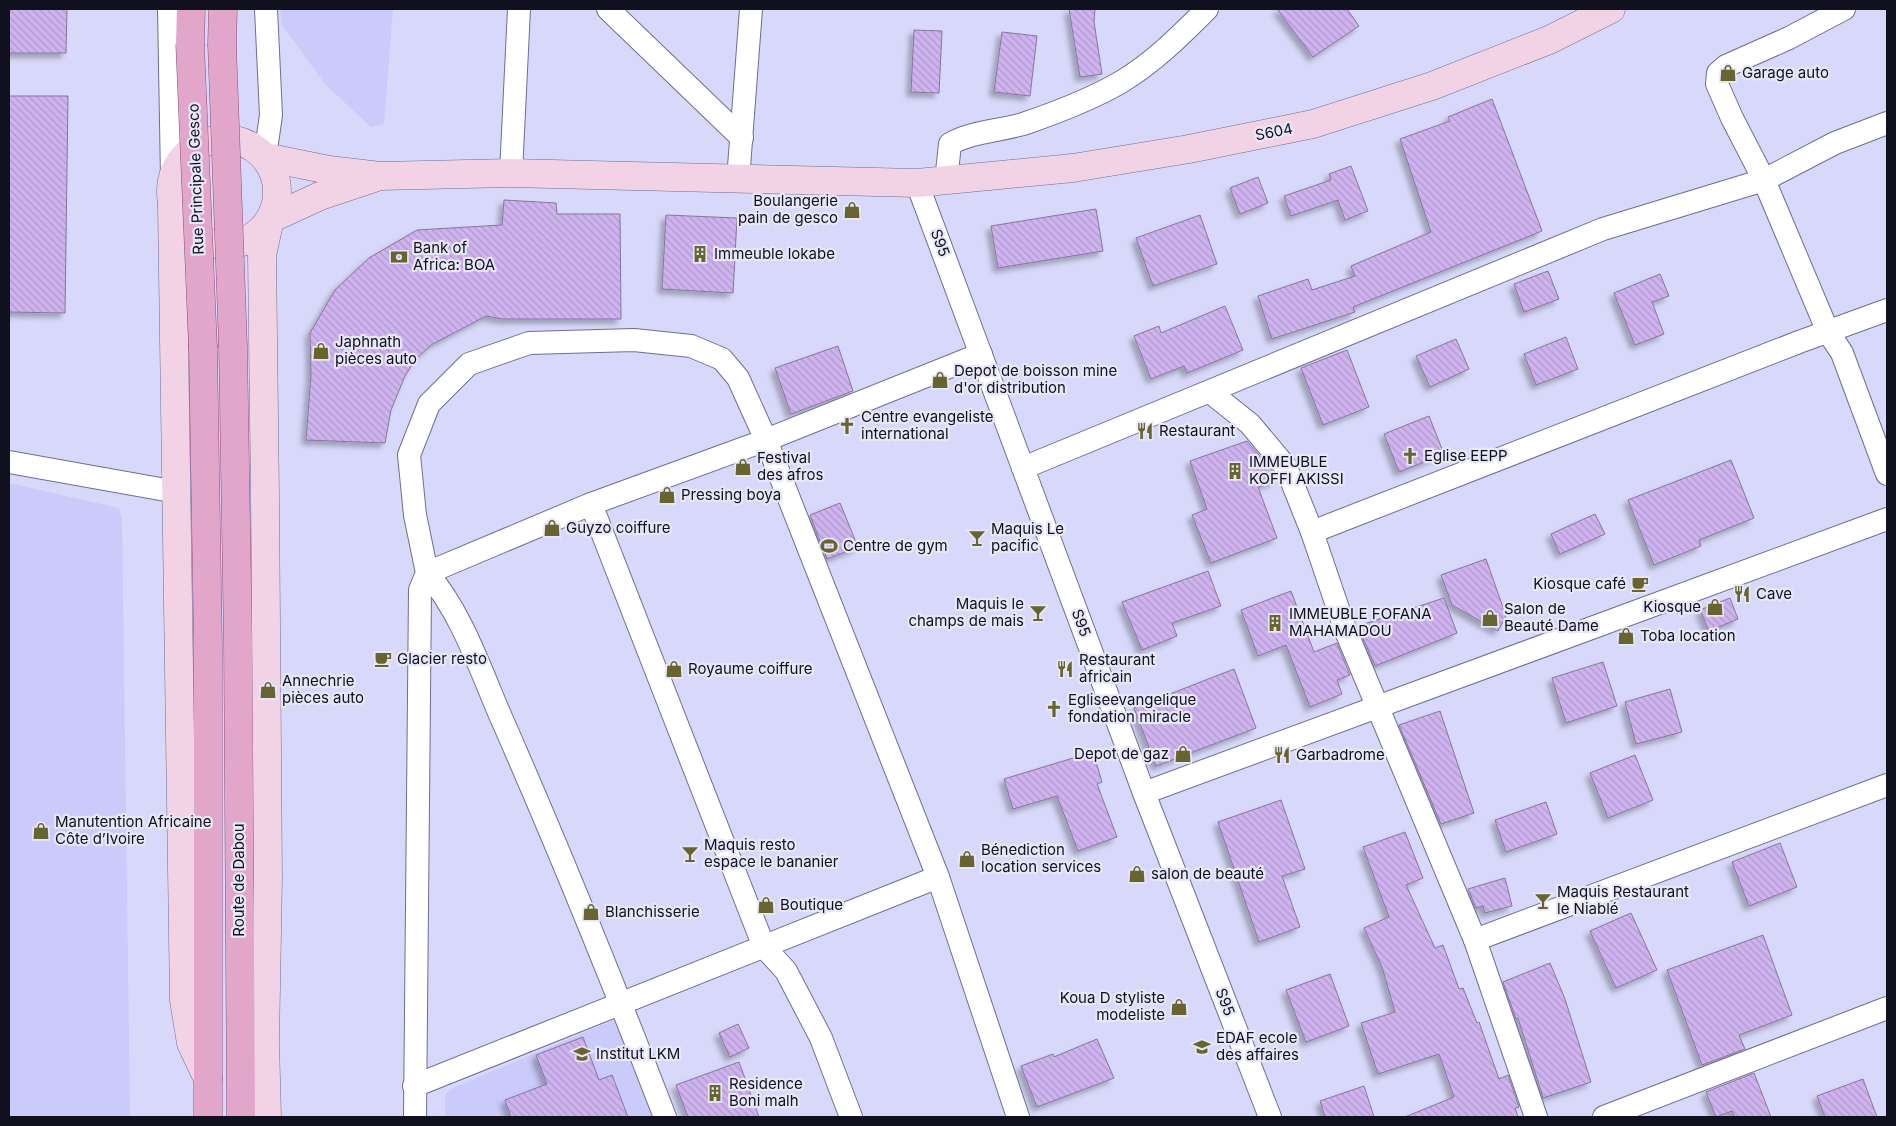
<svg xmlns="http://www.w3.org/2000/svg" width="1896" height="1126" viewBox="0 0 1896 1126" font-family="Inter,sans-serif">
  <defs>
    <pattern id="building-back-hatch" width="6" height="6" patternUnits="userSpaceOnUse" patternTransform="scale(1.25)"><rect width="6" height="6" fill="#ceb3ef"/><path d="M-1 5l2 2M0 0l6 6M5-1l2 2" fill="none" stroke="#b099cc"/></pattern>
    <filter id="shadow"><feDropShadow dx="-4.5" dy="4.5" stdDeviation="2.5" flood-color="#0004"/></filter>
  </defs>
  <rect width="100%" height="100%" fill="#d8d9fa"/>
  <g fill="#cacafb">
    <path d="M280 9H393L384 124 371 127 325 84 282 25Z"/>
    <path d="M9 483 119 508 122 520 130 1117H9Z"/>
    <path d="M616 1019 654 1117H445V1095L453 1088Z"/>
  </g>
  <g fill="url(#building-back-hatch)" stroke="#86769a" filter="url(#shadow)">
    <path d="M9 9H67L66 53H9Z"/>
    <path d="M1069 9H1095L1094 22 1102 74 1080 77Z"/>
    <path d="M1277 9H1347L1359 26 1313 57Z"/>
    <path d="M914 30 942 31 939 93 911 92Z"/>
    <path d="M1002 32 1037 36 1030 96 994 92Z"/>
    <path d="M9 96H68L65 313 9 312Z"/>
    <path d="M1492 99 1542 231 1353 307 1355 312 1272 339 1258 296 1308 279 1312 290 1355 276 1351 266 1431 232 1400 139 1450 121 1448 117Z"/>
    <path d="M1351 166 1368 211 1345 220 1338 200 1291 216 1284 196 1331 180 1329 174Z"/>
    <path d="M1258 177 1268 203 1240 214 1230 188Z"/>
    <path d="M504 200 556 203 557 214H620L621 319H503L486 316 431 345 415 360 405 376 391 410 385 443 306 440 311 375 310 333 335 290 369 258 417 230 502 225Z"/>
    <path d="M1096 209 1103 251 998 268 991 226Z"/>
    <path d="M666 215 737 218 733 293 662 289Z"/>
    <path d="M1200 215 1217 264 1153 286 1136 238Z"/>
    <path d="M1548 271 1559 299 1524 312 1514 284Z"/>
    <path d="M1660 274 1669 296 1652 302 1664 334 1635 345 1614 293Z"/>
    <path d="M1225 306 1243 350 1187 373 1184 366 1151 379 1134 336 1159 326 1161 333Z"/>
    <path d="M1566 337 1578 369 1536 385 1524 354Z"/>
    <path d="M1456 339 1469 369 1430 387 1416 356Z"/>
    <path d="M838 346 853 391 791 414 775 368Z"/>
    <path d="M1347 350 1369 407 1323 425 1301 368Z"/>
    <path d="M1429 416 1444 454 1399 472 1384 434Z"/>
    <path d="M1247 441 1275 474 1277 480 1258 487 1277 538 1211 563 1192 515 1207 509 1190 461Z"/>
    <path d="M1731 460 1754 518 1699 540 1701 546 1654 565 1628 500Z"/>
    <path d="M840 503 858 547 827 559 810 515Z"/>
    <path d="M1595 514 1605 534 1560 554 1551 534Z"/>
    <path d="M1486 559 1506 616 1498 631 1452 605 1441 575Z"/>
    <path d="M1208 571 1221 606 1172 623 1177 636 1142 650 1122 602Z"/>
    <path d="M1291 591 1314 652 1337 643 1350 675 1337 680 1342 694 1310 707 1286 645 1258 656 1241 610Z"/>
    <path d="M1444 598 1457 633 1375 666 1358 626Z"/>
    <path d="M1730 598 1738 619 1709 631 1700 610Z"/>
    <path d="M1603 662 1617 706 1566 723 1552 678Z"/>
    <path d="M1234 669 1256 728 1156 766 1134 708Z"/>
    <path d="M1670 689 1682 732 1636 744 1625 702Z"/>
    <path d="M1440 711 1474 813 1441 824 1399 725Z"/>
    <path d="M1093 752 1102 782 1097 784 1117 837 1078 851 1057 796 1013 809 1004 779Z"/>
    <path d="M1635 755 1653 800 1608 818 1590 773Z"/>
    <path d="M1281 800 1305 869 1282 876 1300 927 1259 942 1218 822Z"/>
    <path d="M1546 802 1557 834 1506 852 1495 820Z"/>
    <path d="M1405 832 1423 878 1406 885 1435 948 1443 945 1459 989 1463 988 1477 1023 1479 1022 1499 1079 1508 1075 1519 1107 1515 1108 1518 1117H1405L1454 1097 1439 1054 1378 1074 1361 1023 1395 1012 1382 967 1364 928 1389 917 1363 847Z"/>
    <path d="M1780 843 1797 887 1749 906 1732 862Z"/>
    <path d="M1505 878 1512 906 1485 913 1483 906 1476 908 1468 889Z"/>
    <path d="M1631 913 1657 970 1616 988 1590 931Z"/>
    <path d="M1763 935 1792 1015 1739 1035 1745 1049 1702 1065 1667 970Z"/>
    <path d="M1550 963 1565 999 1591 1082 1543 1098 1518 1018 1516 1019 1503 982Z"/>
    <path d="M1330 974 1349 1026 1306 1042 1286 990Z"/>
    <path d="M738 1024 749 1048 730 1057 719 1033Z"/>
    <path d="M583 1037 599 1080 612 1075 628 1117H511L505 1100 547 1084 536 1055Z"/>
    <path d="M1097 1039 1114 1078 1037 1107 1021 1066 1053 1054 1054 1057Z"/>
    <path d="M739 1062 759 1117H688L676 1085Z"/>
    <path d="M1754 1073 1771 1117H1735L1732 1111 1716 1117 1706 1092Z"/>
    <path d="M1863 1079 1877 1117H1825L1817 1096Z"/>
    <path d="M1364 1086 1374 1117H1325L1320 1101Z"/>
  </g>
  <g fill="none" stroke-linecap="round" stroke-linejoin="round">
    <g stroke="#6e6e93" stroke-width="24">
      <g id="street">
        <path d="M169 9 172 178"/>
        <path d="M608 9 742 138"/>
        <path d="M1844 9 1789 38 1726 66 1718 73 1717 84 1732 118 1764 180 1828 332 1842 353 1887 474"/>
        <path d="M265 157 271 115 266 9"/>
        <path d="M511 173 519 9"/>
        <path d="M738 180 751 9"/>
        <path d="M946 181 950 144C972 131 1002 131 1026 123 1058 112 1092 99 1121 82 1153 63 1181 35 1207 9"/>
        <path d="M917 183 1144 793 1270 1117"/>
        <path d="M1210 392 1250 424 1286 467 1312 532 1345 629 1475 940 1536 1117"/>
        <path d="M9 462 177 492"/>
        <path d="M1023 468 1603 229 1764 180 1835 143 1887 123"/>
        <path d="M591 504 764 947 786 971 821 1038 851 1117"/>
        <path d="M1312 532 1799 342 1887 310"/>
        <path d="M1144 793 1887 519"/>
        <path d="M1475 940 1887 785"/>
        <path d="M414 1086 938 877"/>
        <path d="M415 1117 420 590 427 573 415 515 409 455 429 404 469 364 529 343 634 340 691 346 722 359 738 378 766 440 938 877 1018 1117"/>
        <path d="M665 1117C614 985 561 854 504 724 482 675 463 614 427 573L591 504 766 440 981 354"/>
        <path d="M1604 1117 1887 1008"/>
      </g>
    </g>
    <g stroke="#6e6e93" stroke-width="29">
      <g id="secondary">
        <circle cx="224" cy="192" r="53"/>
        <path d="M265 157 329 170 380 176 511 173 917 183 1073 168 1189 149 1313 124 1432 86 1549 40 1611 9"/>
        <path d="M172 206 184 1000 191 1043 208 1079"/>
        <path d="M267 1117 265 1042 268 878 265 497 262 255 270 219 320 196 374 178"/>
      </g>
    </g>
    <g stroke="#8e4b78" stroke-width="29">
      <g id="primary">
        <path d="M190 44 191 9"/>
        <path d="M222 44 223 9"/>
        <path d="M233 346 238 643 241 1117"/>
        <path d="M203 348 208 645V1117"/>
      </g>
    </g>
    <use href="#street" stroke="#fff" stroke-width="22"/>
    <use href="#secondary" stroke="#f1d3e5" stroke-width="28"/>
    <use href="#primary" stroke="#e3a6cb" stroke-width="28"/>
    <g stroke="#8e4b78" stroke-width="29" stroke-linecap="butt">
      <g id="primary-bridge">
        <path d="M190 44 203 348"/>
        <path d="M222 44 233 346"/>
      </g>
    </g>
    <use href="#primary-bridge" stroke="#e3a6cb" stroke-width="28"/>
  </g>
  <defs>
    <g id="shop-bare" transform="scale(1.35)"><path d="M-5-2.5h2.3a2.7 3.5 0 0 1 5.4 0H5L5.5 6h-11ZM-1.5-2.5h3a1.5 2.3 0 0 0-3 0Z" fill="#686430" stroke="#e7e7f8" stroke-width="2.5" paint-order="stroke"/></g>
    <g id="building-bare" transform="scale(1.35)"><path d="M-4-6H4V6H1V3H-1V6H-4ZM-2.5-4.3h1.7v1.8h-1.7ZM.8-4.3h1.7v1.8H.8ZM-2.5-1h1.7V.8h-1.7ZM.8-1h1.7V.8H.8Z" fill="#686430" stroke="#e7e7f8" stroke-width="2.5" paint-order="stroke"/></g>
    <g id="bank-bare" transform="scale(1.35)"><path d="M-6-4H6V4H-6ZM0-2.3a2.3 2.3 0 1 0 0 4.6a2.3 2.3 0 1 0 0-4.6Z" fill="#686430" stroke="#e7e7f8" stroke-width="2.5" paint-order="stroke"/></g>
    <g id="church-bare" transform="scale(1.35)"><path d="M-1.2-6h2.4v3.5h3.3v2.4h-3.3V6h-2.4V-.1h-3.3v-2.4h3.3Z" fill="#686430" stroke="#e7e7f8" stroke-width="2.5" paint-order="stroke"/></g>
    <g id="restaurant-bare" transform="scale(1.35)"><path d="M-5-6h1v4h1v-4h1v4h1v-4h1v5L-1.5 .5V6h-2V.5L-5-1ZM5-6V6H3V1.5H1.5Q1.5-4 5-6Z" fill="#686430" stroke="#e7e7f8" stroke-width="2.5" paint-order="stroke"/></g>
    <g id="bar-bare" transform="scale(1.35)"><path d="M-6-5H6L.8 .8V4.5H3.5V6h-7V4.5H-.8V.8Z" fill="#686430" stroke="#e7e7f8" stroke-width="2.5" paint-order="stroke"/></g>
    <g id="stadium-bare" transform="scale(1.35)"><path d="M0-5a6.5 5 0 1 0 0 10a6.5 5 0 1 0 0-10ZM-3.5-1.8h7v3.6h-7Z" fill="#686430" stroke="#e7e7f8" stroke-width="2.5" paint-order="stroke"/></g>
    <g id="cafe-bare" transform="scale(1.35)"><path d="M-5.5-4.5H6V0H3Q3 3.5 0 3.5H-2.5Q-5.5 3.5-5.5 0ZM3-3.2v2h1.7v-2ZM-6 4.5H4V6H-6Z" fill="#686430" stroke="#e7e7f8" stroke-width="2.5" paint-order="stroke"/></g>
    <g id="university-bare" transform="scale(1.35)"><path d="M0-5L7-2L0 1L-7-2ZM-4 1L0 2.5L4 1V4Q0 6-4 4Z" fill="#686430" stroke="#e7e7f8" stroke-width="2.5" paint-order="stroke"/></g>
    <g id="school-bare" transform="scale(1.35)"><path d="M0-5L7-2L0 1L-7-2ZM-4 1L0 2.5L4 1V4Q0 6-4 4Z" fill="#686430" stroke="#e7e7f8" stroke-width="2.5" paint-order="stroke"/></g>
  </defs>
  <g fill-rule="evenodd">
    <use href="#shop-bare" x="1728" y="73"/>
    <use href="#shop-bare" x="852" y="210"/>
    <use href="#building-bare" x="700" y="254"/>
    <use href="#bank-bare" x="399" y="257"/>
    <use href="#shop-bare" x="321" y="351"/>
    <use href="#shop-bare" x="940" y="380"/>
    <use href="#church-bare" x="847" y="426"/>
    <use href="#restaurant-bare" x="1145" y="431"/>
    <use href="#church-bare" x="1410" y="456"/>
    <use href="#shop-bare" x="743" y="467"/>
    <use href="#building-bare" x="1235" y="471"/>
    <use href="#shop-bare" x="667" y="495"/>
    <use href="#shop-bare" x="552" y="528"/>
    <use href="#bar-bare" x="977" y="538"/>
    <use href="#stadium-bare" x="829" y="546"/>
    <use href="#cafe-bare" x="1640" y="584"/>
    <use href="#restaurant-bare" x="1742" y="594"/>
    <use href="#shop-bare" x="1715" y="607"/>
    <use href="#bar-bare" x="1038" y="613"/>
    <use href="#shop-bare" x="1490" y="618"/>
    <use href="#building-bare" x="1275" y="623"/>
    <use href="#shop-bare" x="1626" y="636"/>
    <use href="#cafe-bare" x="383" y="659"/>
    <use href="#shop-bare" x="674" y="669"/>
    <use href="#restaurant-bare" x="1065" y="669"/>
    <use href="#shop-bare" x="268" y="690"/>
    <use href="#church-bare" x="1054" y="709"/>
    <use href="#shop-bare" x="1183" y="754"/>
    <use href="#restaurant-bare" x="1282" y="755"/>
    <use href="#shop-bare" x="41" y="831"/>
    <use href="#bar-bare" x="690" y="854"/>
    <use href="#shop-bare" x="967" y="859"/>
    <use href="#shop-bare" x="1137" y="874"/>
    <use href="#bar-bare" x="1543" y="901"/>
    <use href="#shop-bare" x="766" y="905"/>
    <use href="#shop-bare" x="591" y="912"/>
    <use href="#shop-bare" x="1179" y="1007"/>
    <use href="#university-bare" x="1202" y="1047"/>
    <use href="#school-bare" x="582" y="1054"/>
    <use href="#building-bare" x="715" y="1093"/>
  </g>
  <g text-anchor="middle" stroke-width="4.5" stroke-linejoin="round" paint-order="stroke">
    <g font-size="15" fill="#11101e" stroke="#e7e7f8" text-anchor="start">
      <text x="1742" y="78">Garage auto</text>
      <text x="838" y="206" text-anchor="end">Boulangerie<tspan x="838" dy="17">pain de gesco</tspan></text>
      <text x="413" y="253">Bank of<tspan x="413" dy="17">Africa: BOA</tspan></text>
      <text x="714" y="259">Immeuble lokabe</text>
      <text x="335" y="347">Japhnath<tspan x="335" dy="17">pièces auto</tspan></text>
      <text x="954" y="376">Depot de boisson mine<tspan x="954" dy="17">d'or distribution</tspan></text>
      <text x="861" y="422">Centre evangeliste<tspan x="861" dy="17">international</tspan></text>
      <text x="1159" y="436">Restaurant</text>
      <text x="1424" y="461">Eglise EEPP</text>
      <text x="757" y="463">Festival<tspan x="757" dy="17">des afros</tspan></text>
      <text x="1249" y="467">IMMEUBLE<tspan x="1249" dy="17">KOFFI AKISSI</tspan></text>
      <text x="681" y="500">Pressing boya</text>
      <text x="566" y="533">Guyzo coiffure</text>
      <text x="991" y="534">Maquis Le<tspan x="991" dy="17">pacific</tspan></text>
      <text x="843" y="551">Centre de gym</text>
      <text x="1626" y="589" text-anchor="end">Kiosque café</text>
      <text x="1756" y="599">Cave</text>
      <text x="1024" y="609" text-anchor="end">Maquis le<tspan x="1024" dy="17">champs de mais</tspan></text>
      <text x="1701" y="612" text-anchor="end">Kiosque</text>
      <text x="1504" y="614">Salon de<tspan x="1504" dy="17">Beauté Dame</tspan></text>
      <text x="1289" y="619">IMMEUBLE FOFANA<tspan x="1289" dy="17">MAHAMADOU</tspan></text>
      <text x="1640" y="641">Toba location</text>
      <text x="397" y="664">Glacier resto</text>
      <text x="1079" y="665">Restaurant<tspan x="1079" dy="17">africain</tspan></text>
      <text x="688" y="674">Royaume coiffure</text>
      <text x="282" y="686">Annechrie<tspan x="282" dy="17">pièces auto</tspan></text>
      <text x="1068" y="705">Egliseevangelique<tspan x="1068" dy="17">fondation miracle</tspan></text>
      <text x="1169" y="759" text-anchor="end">Depot de gaz</text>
      <text x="1296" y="760">Garbadrome</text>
      <text x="55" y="827">Manutention Africaine<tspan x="55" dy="17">Côte d’Ivoire</tspan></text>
      <text x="704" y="850">Maquis resto<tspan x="704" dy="17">espace le bananier</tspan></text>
      <text x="981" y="855">Bénediction<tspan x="981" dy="17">location services</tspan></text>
      <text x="1151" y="879">salon de beauté</text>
      <text x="1557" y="897">Maquis Restaurant<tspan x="1557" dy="17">le Niablé</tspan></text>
      <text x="780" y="910">Boutique</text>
      <text x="605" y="917">Blanchisserie</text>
      <text x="1165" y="1003" text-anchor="end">Koua D styliste<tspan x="1165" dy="17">modeliste</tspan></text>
      <text x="1216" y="1043">EDAF ecole<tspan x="1216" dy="17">des affaires</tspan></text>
      <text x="596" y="1059">Institut LKM</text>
      <text x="729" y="1089">Residence<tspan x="729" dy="17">Boni malh</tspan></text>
    </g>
    <g font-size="15" fill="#11101e" stroke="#e7e7f8">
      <text transform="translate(1274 132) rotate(-11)" y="5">S604</text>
      <text transform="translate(196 179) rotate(-92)" y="5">Rue Principale Gesco</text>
      <text transform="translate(940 243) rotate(70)" y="5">S95</text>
      <text transform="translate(1081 623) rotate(70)" y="5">S95</text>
      <text transform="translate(239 880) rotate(-90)" y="5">Route de Dabou</text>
      <text transform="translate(1225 1002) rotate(69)" y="5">S95</text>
    </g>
  </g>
  <rect width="1896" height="1126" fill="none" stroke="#11101e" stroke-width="20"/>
</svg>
